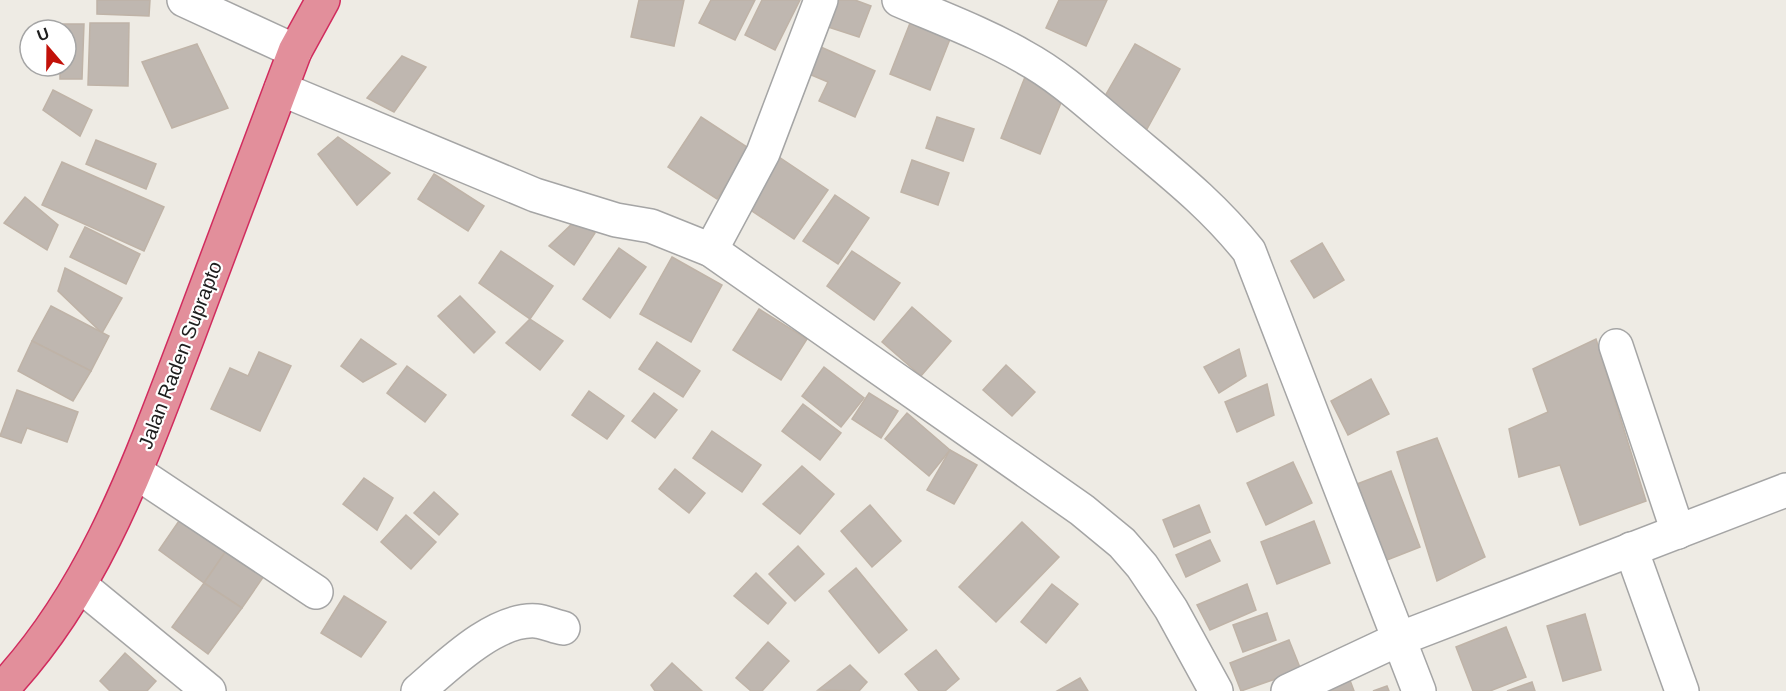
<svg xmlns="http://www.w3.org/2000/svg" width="1786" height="691" viewBox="0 0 1786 691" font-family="Arial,sans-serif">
  <rect width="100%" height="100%" fill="#eeebe4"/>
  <g fill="#bfb7b0" stroke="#bfb3a7" stroke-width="1.5">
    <path d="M97 0H150L149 16 97 14Z"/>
    <path d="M639 0H684L674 46 631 37Z"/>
    <path d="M711 0H755L735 40 699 23Z"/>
    <path d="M762 0H800L775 50 745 35Z"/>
    <path d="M831 0H855L871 6 859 37 822 25Z"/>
    <path d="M1059 0H1107L1086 46 1046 28Z"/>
    <path d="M914 13 954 29 930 90 890 74Z"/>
    <path d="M90 23H129L128 86 88 85Z"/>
    <path d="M61 24H84L82 79H60V66H66V30H61Z"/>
    <path d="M197 44 228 108 172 128 142 62Z"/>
    <path d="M814 44 875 71 855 117 819 101 828 82 802 71Z"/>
    <path d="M1135 44 1180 69 1147 129 1101 103Z"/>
    <path d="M402 56 426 67 394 112 367 98Z"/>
    <path d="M1025 77 1065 93 1040 154 1001 138Z"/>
    <path d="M53 90 92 110 80 136 43 110Z"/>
    <path d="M701 117 750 149 717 199 668 167Z"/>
    <path d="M937 117 974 129 963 161 926 148Z"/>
    <path d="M338 137 390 173 357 205 318 154Z"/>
    <path d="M96 140 156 164 146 189 86 164Z"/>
    <path d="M779 157 828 190 794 239 746 207Z"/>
    <path d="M912 160 949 173 938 205 901 192Z"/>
    <path d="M62 162 164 207 144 251 42 205Z"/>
    <path d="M434 174 484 206 468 231 418 199Z"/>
    <path d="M835 195 869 218 838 264 803 241Z"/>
    <path d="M25 197 58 225 47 250 4 223Z"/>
    <path d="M576 220 595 233 574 265 549 246Z"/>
    <path d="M85 227 140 254 126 284 70 257Z"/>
    <path d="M1322 243 1344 280 1314 298 1291 261Z"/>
    <path d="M619 248 646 267 610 318 583 299Z"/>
    <path d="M501 251 553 286 530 319 479 283Z"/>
    <path d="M852 251 900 283 874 320 827 286Z"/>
    <path d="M672 257 722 285 691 342 640 314Z"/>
    <path d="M65 268 122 298 102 333 58 291Z"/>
    <path d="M460 296 495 332 474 353 438 316Z"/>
    <path d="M51 306 109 336 91 371 32 341Z"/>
    <path d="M912 307 951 341 921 376 882 342Z"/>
    <path d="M759 309 807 339 781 380 733 350Z"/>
    <path d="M530 319 563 341 540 370 506 343Z"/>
    <path d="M361 339 396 364 363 382 341 366Z"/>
    <path d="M1596 339 1646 501 1580 525 1560 465 1519 477 1509 429 1548 412 1533 369Z"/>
    <path d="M32 341 91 371 73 401 18 371Z"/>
    <path d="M657 342 700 371 683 397 639 369Z"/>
    <path d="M1239 349 1246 376 1219 393 1204 367Z"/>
    <path d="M259 352 291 366 260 431 211 409 230 368 248 376Z"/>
    <path d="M1006 365 1035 392 1012 416 983 390Z"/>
    <path d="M407 366 446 395 425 422 387 393Z"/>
    <path d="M824 367 864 398 841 427 802 396Z"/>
    <path d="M1371 379 1389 414 1348 435 1331 401Z"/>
    <path d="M1267 384 1274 415 1237 432 1225 402Z"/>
    <path d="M17 390 78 412 67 442 27 428 21 443 0 436Z"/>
    <path d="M589 391 624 416 607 439 572 415Z"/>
    <path d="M654 393 677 410 655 438 632 421Z"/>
    <path d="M869 393 898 411 881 438 852 419Z"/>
    <path d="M803 404 841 433 820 460 782 431Z"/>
    <path d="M907 413 950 450 929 476 885 439Z"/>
    <path d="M712 431 761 465 742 492 693 458Z"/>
    <path d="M1437 438 1485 557 1437 581 1397 452Z"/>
    <path d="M950 450 977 465 954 504 927 490Z"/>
    <path d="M1293 462 1312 503 1266 525 1247 483Z"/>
    <path d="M802 466 834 494 800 534 763 504Z"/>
    <path d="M675 469 705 493 689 513 659 489Z"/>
    <path d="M1391 471 1420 547 1387 560 1357 484Z"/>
    <path d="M364 478 393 498 377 530 343 504Z"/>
    <path d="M434 492 458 514 439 535 414 513Z"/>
    <path d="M870 505 901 541 872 567 841 531Z"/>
    <path d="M1199 505 1210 532 1174 547 1163 520Z"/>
    <path d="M406 515 436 542 411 569 381 542Z"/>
    <path d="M181 518 228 548 204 583 159 550Z"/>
    <path d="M1314 521 1330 563 1277 584 1261 542Z"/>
    <path d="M1022 522 1059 557 996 622 959 587Z"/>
    <path d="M1210 540 1220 561 1186 577 1176 555Z"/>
    <path d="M798 546 824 574 795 601 769 574Z"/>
    <path d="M228 548 266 573 242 608 204 583Z"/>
    <path d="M856 568 907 630 879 653 829 591Z"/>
    <path d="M756 573 786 603 768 624 734 596Z"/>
    <path d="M204 583 242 608 208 654 172 627Z"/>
    <path d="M1052 584 1078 604 1046 643 1021 622Z"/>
    <path d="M1247 584 1256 610 1210 630 1197 605Z"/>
    <path d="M344 596 386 622 361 657 321 633Z"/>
    <path d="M1267 613 1276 640 1243 652 1233 625Z"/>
    <path d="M1585 614 1601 670 1563 681 1547 626Z"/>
    <path d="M1506 627 1526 677 1490 691H1473L1456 647Z"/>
    <path d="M1289 640 1301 670 1241 691 1230 663Z"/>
    <path d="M768 642 789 661 762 691H751L736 678Z"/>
    <path d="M936 650 959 679 945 691H919L905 674Z"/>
    <path d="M125 653 156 681 147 691H110L100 681Z"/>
    <path d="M672 663 702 691H655L651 685Z"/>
    <path d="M850 665 867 682 859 691 818 690Z"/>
    <path d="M1348 675 1354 691H1318Z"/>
    <path d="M1080 678 1088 691H1057Z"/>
    <path d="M1532 682 1535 691H1507Z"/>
    <path d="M1387 686 1389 691H1373Z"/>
  </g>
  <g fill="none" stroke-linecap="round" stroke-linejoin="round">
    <g stroke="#a5a5a5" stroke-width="36">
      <g id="minor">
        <path d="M184 0 295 51"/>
        <path d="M899 0C941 18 984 34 1024 57 1059 76 1088 103 1119 129 1166 169 1210 202 1249 251L1419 691"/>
        <path d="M281 89 535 195 616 220 651 226 711 250 1082 510 1122 543 1142 566 1171 609 1216 691"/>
        <path d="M711 250 763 153 821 0"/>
        <path d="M1616 346 1678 532"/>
        <path d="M136 472 316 592"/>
        <path d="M1631 549 1682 691"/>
        <path d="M81 586 209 691"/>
        <path d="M418 691C447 666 495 618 536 621 545 622 554 626 563 628"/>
        <path d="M1288 691 1399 639 1786 490"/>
      </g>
    </g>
    <g stroke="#d12c5e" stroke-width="36">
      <path id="highway" d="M0 691C95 592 140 461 188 336 223 241 259 146 295 51L323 0"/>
    </g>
    <use href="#minor" stroke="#fff" stroke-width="33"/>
    <use href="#highway" stroke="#e28f9b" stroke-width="33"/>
  </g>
  <g text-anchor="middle" stroke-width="4.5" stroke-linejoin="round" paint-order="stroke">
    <g font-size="20" fill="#1e1e1e" stroke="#fff">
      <text transform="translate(180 355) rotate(-69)" y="7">Jalan Raden Suprapto</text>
    </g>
  </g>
  <g transform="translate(48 48) rotate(340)"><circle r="28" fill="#ffffff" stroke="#a5a5a5" stroke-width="1.5"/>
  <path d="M0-4.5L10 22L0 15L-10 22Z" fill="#c21109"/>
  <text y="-9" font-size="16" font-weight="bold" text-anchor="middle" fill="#1e1e1e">U</text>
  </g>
</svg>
